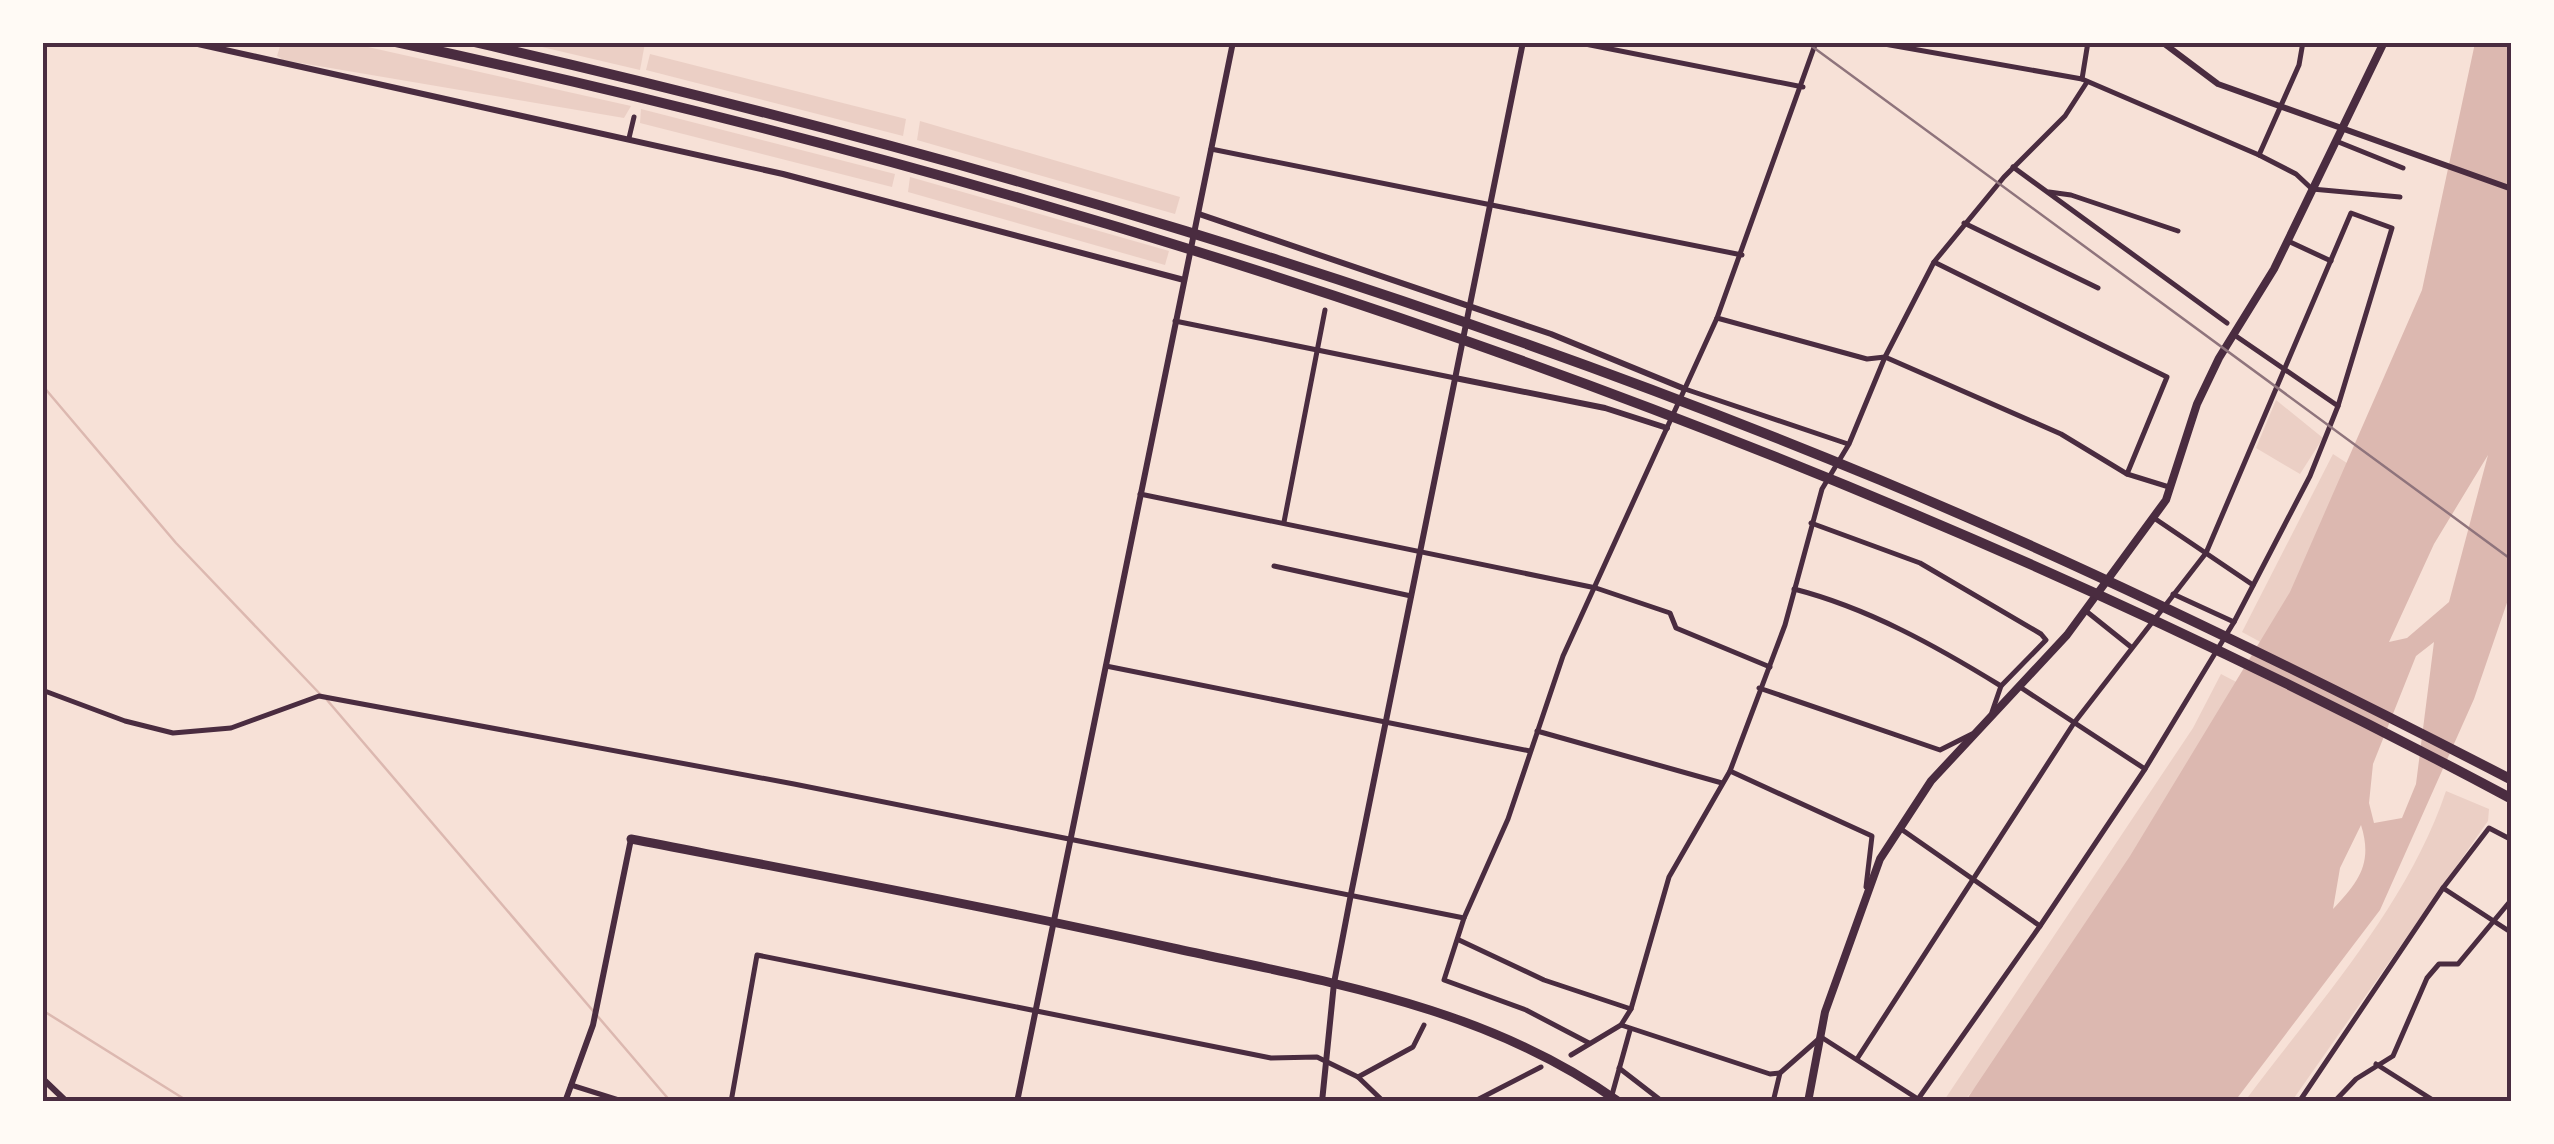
<svg xmlns="http://www.w3.org/2000/svg" width="2554" height="1144" viewBox="0 0 2554 1144" font-family="Poppins,sans-serif">
  <rect width="100%" height="100%" fill="#f7e1d7"/>
  <g fill="#ebcfc5">
    <path d="M281 43H350L631 106 624 118 283 60 277 56Z"/>
    <path d="M525 43 645 42V43L640 70Z"/>
    <path d="M650 54 906 119 903 136 646 70Z"/>
    <path d="M641 109 895 174 892 187 640 123Z"/>
    <path d="M920 121 1180 197 1175 214 917 140Z"/>
    <path d="M910 177 1169 251 1165 265 908 192Z"/>
    <path d="M2276 400 2323 438 2300 474 2256 448Z"/>
    <path d="M2333 454 2353 467 2266 645 2242 632Z"/>
    <path d="M2221 674 2244 686 1991 1069 1964 1101 1943 1102 2193 728Z"/>
    <path d="M2446 791 2489 809 2488 821 2292 1101H2245C2317 1004 2407 907 2446 791Z"/>
  </g>
  <path fill="#dcb8b0" fill-rule="evenodd" d="M2475 43H2511V591L2474 699 2380 910 2235 1101 1965 1102 2130 856 2290 592 2422 290ZM2488 455 2449 602 2407 638 2389 642 2434 544ZM2434 642 2416 784 2402 818 2374 823 2369 803 2373 764 2416 656ZM2361 825C2373 863 2359 882 2333 909L2340 868Z"/>
  <g fill="none" stroke-linecap="round" stroke-linejoin="round">
    <g stroke="#dcb8b0" stroke-width="2.5">
      <path d="M42 385 176 543 321 695"/>
      <path d="M327 700 671 1102"/>
      <path d="M42 1010 189 1102"/>
    </g>
    <g stroke="#4a2c40" stroke-width="5">
      <path d="M1575 42 1803 87"/>
      <path d="M1873 42 2082 79 2259 155 2296 174 2312 189 2400 197"/>
      <path d="M2082 79 2088 42"/>
      <path d="M629 138 634 117"/>
      <path d="M2336 141 2403 168"/>
      <path d="M1211 149 1742 255"/>
      <path d="M2259 155 2299 65 2303 42"/>
      <path d="M2013 167 2227 323"/>
      <path d="M2049 192 2071 195 2178 231"/>
      <path d="M1964 223 2098 288"/>
      <path d="M2288 241 2331 261"/>
      <path d="M1934 262 2167 377 2127 474"/>
      <path d="M1717 318 1867 359 1885 357 2061 434 2127 474 2169 487"/>
      <path d="M1175 321 1455 378"/>
      <path d="M1685 389 1848 444"/>
      <path d="M1140 494 1596 588 1670 613 1676 628 1770 667"/>
      <path d="M2154 518 2253 585"/>
      <path d="M1284 522 1325 310"/>
      <path d="M1811 523 1920 563 2041 634 2046 640 2001 686"/>
      <path d="M1274 566 1411 596"/>
      <path d="M1794 589C1868 608 1936 646 2001 686L1992 712"/>
      <path d="M2086 611 2131 647"/>
      <path d="M2234 622 2310 476 2338 406"/>
      <path d="M1106 666 1530 751"/>
      <path d="M2020 687 2145 769 2040 926"/>
      <path d="M1759 688 1940 750 1972 734"/>
      <path d="M42 690 125 721 173 733 231 728 319 696 794 784 1464 918"/>
      <path d="M1537 731 1722 783"/>
      <path d="M2145 769 2234 622 2173 594"/>
      <path d="M1730 771 1872 836 1866 887"/>
      <path d="M1901 829 2040 926 1916 1102"/>
      <path d="M2443 888 2512 933"/>
      <path d="M1459 940 1544 980 1631 1009"/>
      <path d="M1621 1025 1770 1074 1780 1073"/>
      <path d="M1589 1043 1526 1010 1444 980 1464 918 1508 819 1563 656 1717 318 1816 42"/>
      <path d="M1571 1055 1621 1025 1631 1009 1669 877 1730 771 1785 625 1822 489 1849 444 1885 357 1934 262 2004 177 2065 116 2087 82"/>
      <path d="M1857 1059 2074 723 2206 553 2351 213 2392 228 2338 406 2233 334"/>
      <path d="M2376 1064 2436 1102"/>
      <path d="M1619 1068 1663 1102"/>
      <path d="M1358 1077 1413 1047 1424 1025"/>
      <path d="M571 1085 625 1102"/>
      <path d="M731 1102 757 955 1271 1058 1317 1057 1358 1077 1384 1102"/>
      <path d="M1473 1102 1541 1067"/>
      <path d="M1610 1102 1630 1030"/>
      <path d="M1773 1102 1780 1073 1821 1037 1918 1099"/>
      <path d="M2299 1102 2443 888 2489 828 2512 840"/>
      <path d="M2334 1102 2356 1079 2393 1056 2427 978 2439 964H2458L2512 899"/>
    </g>
    <g stroke="#4a2c40" stroke-width="6">
      <path d="M189 42 783 174 1184 280"/>
      <path d="M2162 42 2218 84 2512 189"/>
      <path d="M1199 214 1551 334 1685 389"/>
      <path d="M1455 378 1605 408 1667 428"/>
      <path d="M42 1078 67 1102"/>
      <path d="M565 1102 593 1025 631 839"/>
      <path d="M1017 1102 1233 42"/>
      <path d="M1322 1102 1334 983 1351 894 1523 42"/>
    </g>
    <path stroke="#4a2c40" stroke-width="8" d="M1808 1102 1825 1012 1880 859 1931 781 2067 635 2166 500 2197 404 2219 358 2274 269 2384 42"/>
    <path stroke="#4a2c40" stroke-width="9" d="M631 839C812 874 993 908 1173 948 1328 982 1487 1007 1619 1102"/>
    <g stroke="#4a2c40" stroke-width="10">
      <path d="M396 42C1132 199 1848 444 2512 799"/>
      <path d="M474 42C954 152 1425 291 1880 480 2095 570 2305 673 2512 780"/>
    </g>
    <path stroke="#8f747c" stroke-width="2.5" d="M1806 42 2512 560"/>
  </g>
  <rect width="2554" height="1144" fill="none" stroke="#fffaf5" stroke-width="90"/>
  <rect x="45" y="45" width="2464" height="1054" fill="none" stroke="#4a2c40" stroke-width="4"/>
</svg>
